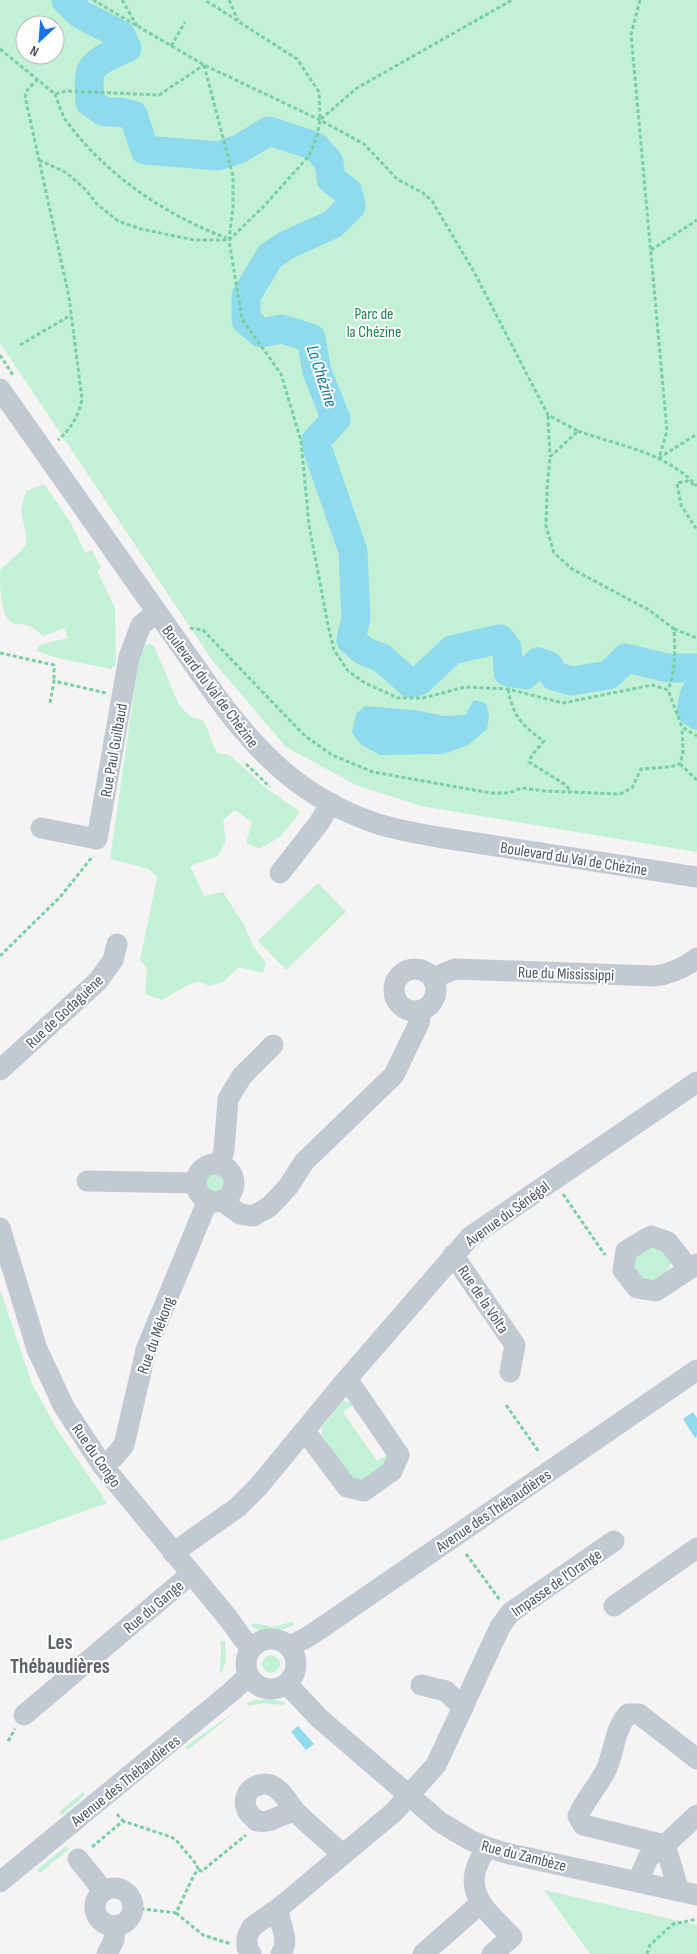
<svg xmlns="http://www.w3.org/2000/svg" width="697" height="1954" viewBox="0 0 697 1954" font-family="'Sofia Sans Condensed',sans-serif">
  <rect width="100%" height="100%" fill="#f5f3f3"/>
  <g fill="#c3f1d5" fill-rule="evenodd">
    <path d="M0 0H697V852L421 806 356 785 286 747 212 660 0 343ZM25 25H55V55H25Z"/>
    <path d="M44 484 71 523 85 553 92 550 101 568 97 571 115 608 116 658 115 666 111 669 57 658 37 651 39 645 68 638 65 628 43 636C37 631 31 625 22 624 19 624 17 625 14 624 0 618 0 586 0 570L21 551 26 544V535L21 510 26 491Z"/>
    <path d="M148 643 154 646 179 705 191 717 203 720C210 731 210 743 218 753L230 755 267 789 298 810 299 814 280 837 259 849 246 843 252 822 235 810 223 820 226 841 218 856 190 866 204 896 223 892 244 925 253 946 266 962 263 973 239 967 223 982 209 986 199 981 188 985 162 1000 145 994 147 968 140 960 157 877 149 869 110 859 140 651Z"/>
    <path d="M318 883 346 912 286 970 258 941Z"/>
    <circle cx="216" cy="1183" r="11"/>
    <path d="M649 1245 663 1248 671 1261 667 1276 653 1285 639 1282 631 1269 634 1255Z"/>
    <path d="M0 1290 32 1384 58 1431 107 1503 0 1541Z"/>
    <path d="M343 1401 352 1402 354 1404 343 1412 377 1461 388 1454V1466L361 1484 352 1483 322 1435V1427Z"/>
    <path d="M291 1622 295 1624C283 1631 262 1636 251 1625L255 1623 273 1627Z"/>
    <path d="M220 1641H225L226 1661 221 1675C218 1664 223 1653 220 1641Z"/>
    <circle cx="271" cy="1664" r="9"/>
    <path d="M272 1699 286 1703 283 1705 263 1703 249 1706 246 1703 255 1700Z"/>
    <path d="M237 1710 188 1750 185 1747Z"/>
    <path d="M83 1792 85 1795 62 1815 59 1812Z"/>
    <path d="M66 1846 69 1849 40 1873 37 1870Z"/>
    <path d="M544 1890 697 1925V1954H590Z"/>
  </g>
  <g fill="#90daee">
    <path d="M474 700 486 703 489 716 487 729 468 745 443 754 380 755 360 744 352 732 356 714 365 706 415 710 444 716 465 715Z"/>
    <path d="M693 1412 697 1418V1436L695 1438 683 1419Z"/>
    <path d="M298 1726 314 1744 306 1750 291 1732Z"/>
  </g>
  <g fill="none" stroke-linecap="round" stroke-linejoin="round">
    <g stroke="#90daee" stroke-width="29">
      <path d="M66 0 80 14 121 35 127 48C116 53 99 58 92 69 87 77 90 93 90 102L104 112H119L133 115 145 150 218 156 239 149 269 131 315 146 329 162 331 179 348 192 351 206 333 224 287 245 270 256 246 296V320L261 333 282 329 311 338 317 372 336 419 315 442 353 551 356 618 351 640 364 651 382 658 410 683 419 681 452 650 500 639 507 648 508 672 525 675 538 662 549 666 554 676 572 681 609 675 626 658 667 668H697"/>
      <path d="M697 690 694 696 691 711 697 715"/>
    </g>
    <g stroke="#7ad0a6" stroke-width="3" stroke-dasharray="4 2.5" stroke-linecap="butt">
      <path d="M93 0 204 65 320 120 364 144 397 179 423 193 432 201 473 270 548 415 578 431 550 457 547 490 546 526 554 553 572 569 649 610 674 629C675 650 676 670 668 690"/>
      <path d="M122 0 137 26"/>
      <path d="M229 0 238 20"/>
      <path d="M640 0 631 34 667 431 659 458 697 434"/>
      <path d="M171 46 185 22"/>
      <path d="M0 49 55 94 66 91 159 95 204 65"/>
      <path d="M204 65 233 176V207L229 240 242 319 281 374 301 441 309 525 328 625 334 650 348 671 365 683 398 698H423L465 687 508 689 563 703 652 685 668 690 682 727 697 736"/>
      <path d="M38 79 28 89 25 96 69 297 82 399C79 415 71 429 58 440"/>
      <path d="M55 94C58 102 61 112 65 119 104 174 164 214 226 238"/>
      <path d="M321 119 357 88 512 0"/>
      <path d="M39 160 67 173 86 190 97 204 118 221 141 229 194 240H229L264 206 308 157 317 137 320 120 319 92 297 59 205 0"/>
      <path d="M651 250 697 220"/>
      <path d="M20 345 71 315"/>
      <path d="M0 355 13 375"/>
      <path d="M548 416 550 457"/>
      <path d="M578 431C620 446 665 452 697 486"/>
      <path d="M694 485 688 481 677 483 681 505 697 530"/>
      <path d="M190 628 203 630 305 736 332 755 373 772 491 793H509L522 788 544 791 620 794 632 788 641 769 670 767 680 764 683 753 682 728"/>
      <path d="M674 629 697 638"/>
      <path d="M0 653 54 665V681"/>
      <path d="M508 689C513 716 522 726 544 741L532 755 529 762 566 785 571 792"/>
      <path d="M50 703 54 681 106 693"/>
      <path d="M246 764 270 787"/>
      <path d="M680 764 697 780"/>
      <path d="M0 956 61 896 93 856"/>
      <path d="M563 1194 605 1255"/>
      <path d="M506 1405 539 1452"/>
      <path d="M466 1554 500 1600"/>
      <path d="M8 1741 15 1729"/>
      <path d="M117 1814 123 1821"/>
      <path d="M92 1847 123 1821 171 1837 176 1840 197 1865 198 1870"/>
      <path d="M134 1908 176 1913 194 1875 198 1870 202 1871 246 1835"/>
      <path d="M176 1913 203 1935 231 1944"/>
      <path d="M647 1954 650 1945 673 1924 697 1919"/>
    </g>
    <g stroke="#c1cad2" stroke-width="21">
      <path d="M0 389 216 696C260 756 305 800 378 824 397 830 417 833 437 837L697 877"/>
      <path d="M41 828 97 839 129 657 141 625 156 613"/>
      <path d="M280 873 319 823 331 803"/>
      <circle cx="415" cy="990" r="21"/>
      <path d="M433 978 455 969 654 976C671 974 684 968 697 958"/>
      <path d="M0 1070 98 981 113 960 117 944"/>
      <circle cx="215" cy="1183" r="19"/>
      <path d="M220 1165 224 1150 228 1099 242 1076 273 1045"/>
      <path d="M87 1181 196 1183"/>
      <path d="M222 1201 240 1214 253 1216 269 1207 288 1187 304 1162 394 1075 419 1023 421 1011"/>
      <path d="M0 1228 37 1349 64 1407 102 1465 228 1618 243 1639 252 1648"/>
      <path d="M453 1255 515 1345 510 1372"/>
      <path d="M689 1269 668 1242 651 1236 626 1251 623 1270 637 1288 656 1291 697 1264"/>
      <path d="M305 1431 347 1487 364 1491 392 1471 399 1455 347 1379"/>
      <path d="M102 1465 113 1458 124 1445 146 1350 208 1200"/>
      <path d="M173 1553 238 1507 258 1487 347 1379 470 1237 697 1082"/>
      <path d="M614 1606 697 1548"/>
      <circle cx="271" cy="1664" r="25"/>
      <path d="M289 1647 311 1635 697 1370"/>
      <path d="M287 1684 319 1718 440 1822 470 1840 486 1847 506 1853 697 1895"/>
      <path d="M421 1685 446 1691 463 1708"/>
      <path d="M24 1715 191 1574"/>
      <path d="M295 1811C281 1813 272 1824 257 1821 254 1818 248 1814 247 1810 239 1791 261 1777 276 1788 285 1794 289 1804 296 1812 311 1827 327 1840 342 1854"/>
      <path d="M665 1845 583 1825 578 1816C585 1800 597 1787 605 1772 615 1753 613 1731 628 1714H639L697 1759"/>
      <path d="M665 1845 679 1891"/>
      <path d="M486 1847C482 1855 477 1864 475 1873 469 1900 495 1919 512 1937L492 1954"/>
      <path d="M78 1859 98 1884 102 1892"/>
      <path d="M638 1881 648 1858 665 1845 697 1815"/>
      <path d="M0 1882 231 1692 248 1676"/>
      <circle cx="114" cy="1907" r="19"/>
      <path d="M279 1908C278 1926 291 1937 281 1954"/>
      <path d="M107 1954 114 1940 115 1926"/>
      <path d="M251 1954 247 1948V1937L252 1927 279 1908 394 1812 436 1765 500 1627 510 1613 614 1541"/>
      <path d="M423 1954 481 1903"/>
    </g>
  </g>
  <g text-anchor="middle" stroke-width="4" stroke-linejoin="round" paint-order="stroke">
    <g font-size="16" fill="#17864f" stroke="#fff">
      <text x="374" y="319">Parc de<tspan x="374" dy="18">la Chézine</tspan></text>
    </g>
    <g font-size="16" fill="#4a5661" stroke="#fff">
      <text transform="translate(211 686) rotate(53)" y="6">Boulevard du Val de Chézine</text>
      <text transform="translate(113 750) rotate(-80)" y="6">Rue Paul Guilbaud</text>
      <text transform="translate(574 858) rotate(9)" y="6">Boulevard du Val de Chézine</text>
      <text transform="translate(566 973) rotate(2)" y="6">Rue du Mississippi</text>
      <text transform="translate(64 1011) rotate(-43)" y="6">Rue de Godaguène</text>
      <text transform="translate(507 1213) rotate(-36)" y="6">Avenue du Sénégal</text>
      <text transform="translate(484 1299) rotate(56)" y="6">Rue de la Volta</text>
      <text transform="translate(155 1335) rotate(-70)" y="6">Rue du Mékong</text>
      <text transform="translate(97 1455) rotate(55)" y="6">Rue du Congo</text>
      <text transform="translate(493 1510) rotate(-34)" y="6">Avenue des Thébaudières</text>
      <text transform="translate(556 1582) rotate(-35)" y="6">Impasse de l'Orange</text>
      <text transform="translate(153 1606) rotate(-40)" y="6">Rue du Gange</text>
      <text transform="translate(125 1780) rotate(-39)" y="6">Avenue des Thébaudières</text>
      <text transform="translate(524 1855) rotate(14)" y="6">Rue du Zambèze</text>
    </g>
    <g font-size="18" font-style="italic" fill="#0c7c9b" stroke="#fff">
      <text transform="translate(322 376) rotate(72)" y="6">La Chézine</text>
    </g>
    <g font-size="21" font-weight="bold" fill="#5f6368" stroke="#fff">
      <text x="60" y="1649">Les<tspan x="60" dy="24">Thébaudières</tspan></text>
    </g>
  </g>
  <g transform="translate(40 40) rotate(206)"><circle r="24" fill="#ffffff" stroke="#b7bbc0"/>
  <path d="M0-4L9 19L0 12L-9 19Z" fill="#1a73e8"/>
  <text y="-8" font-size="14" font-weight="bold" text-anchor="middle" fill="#4a5661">N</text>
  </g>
</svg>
